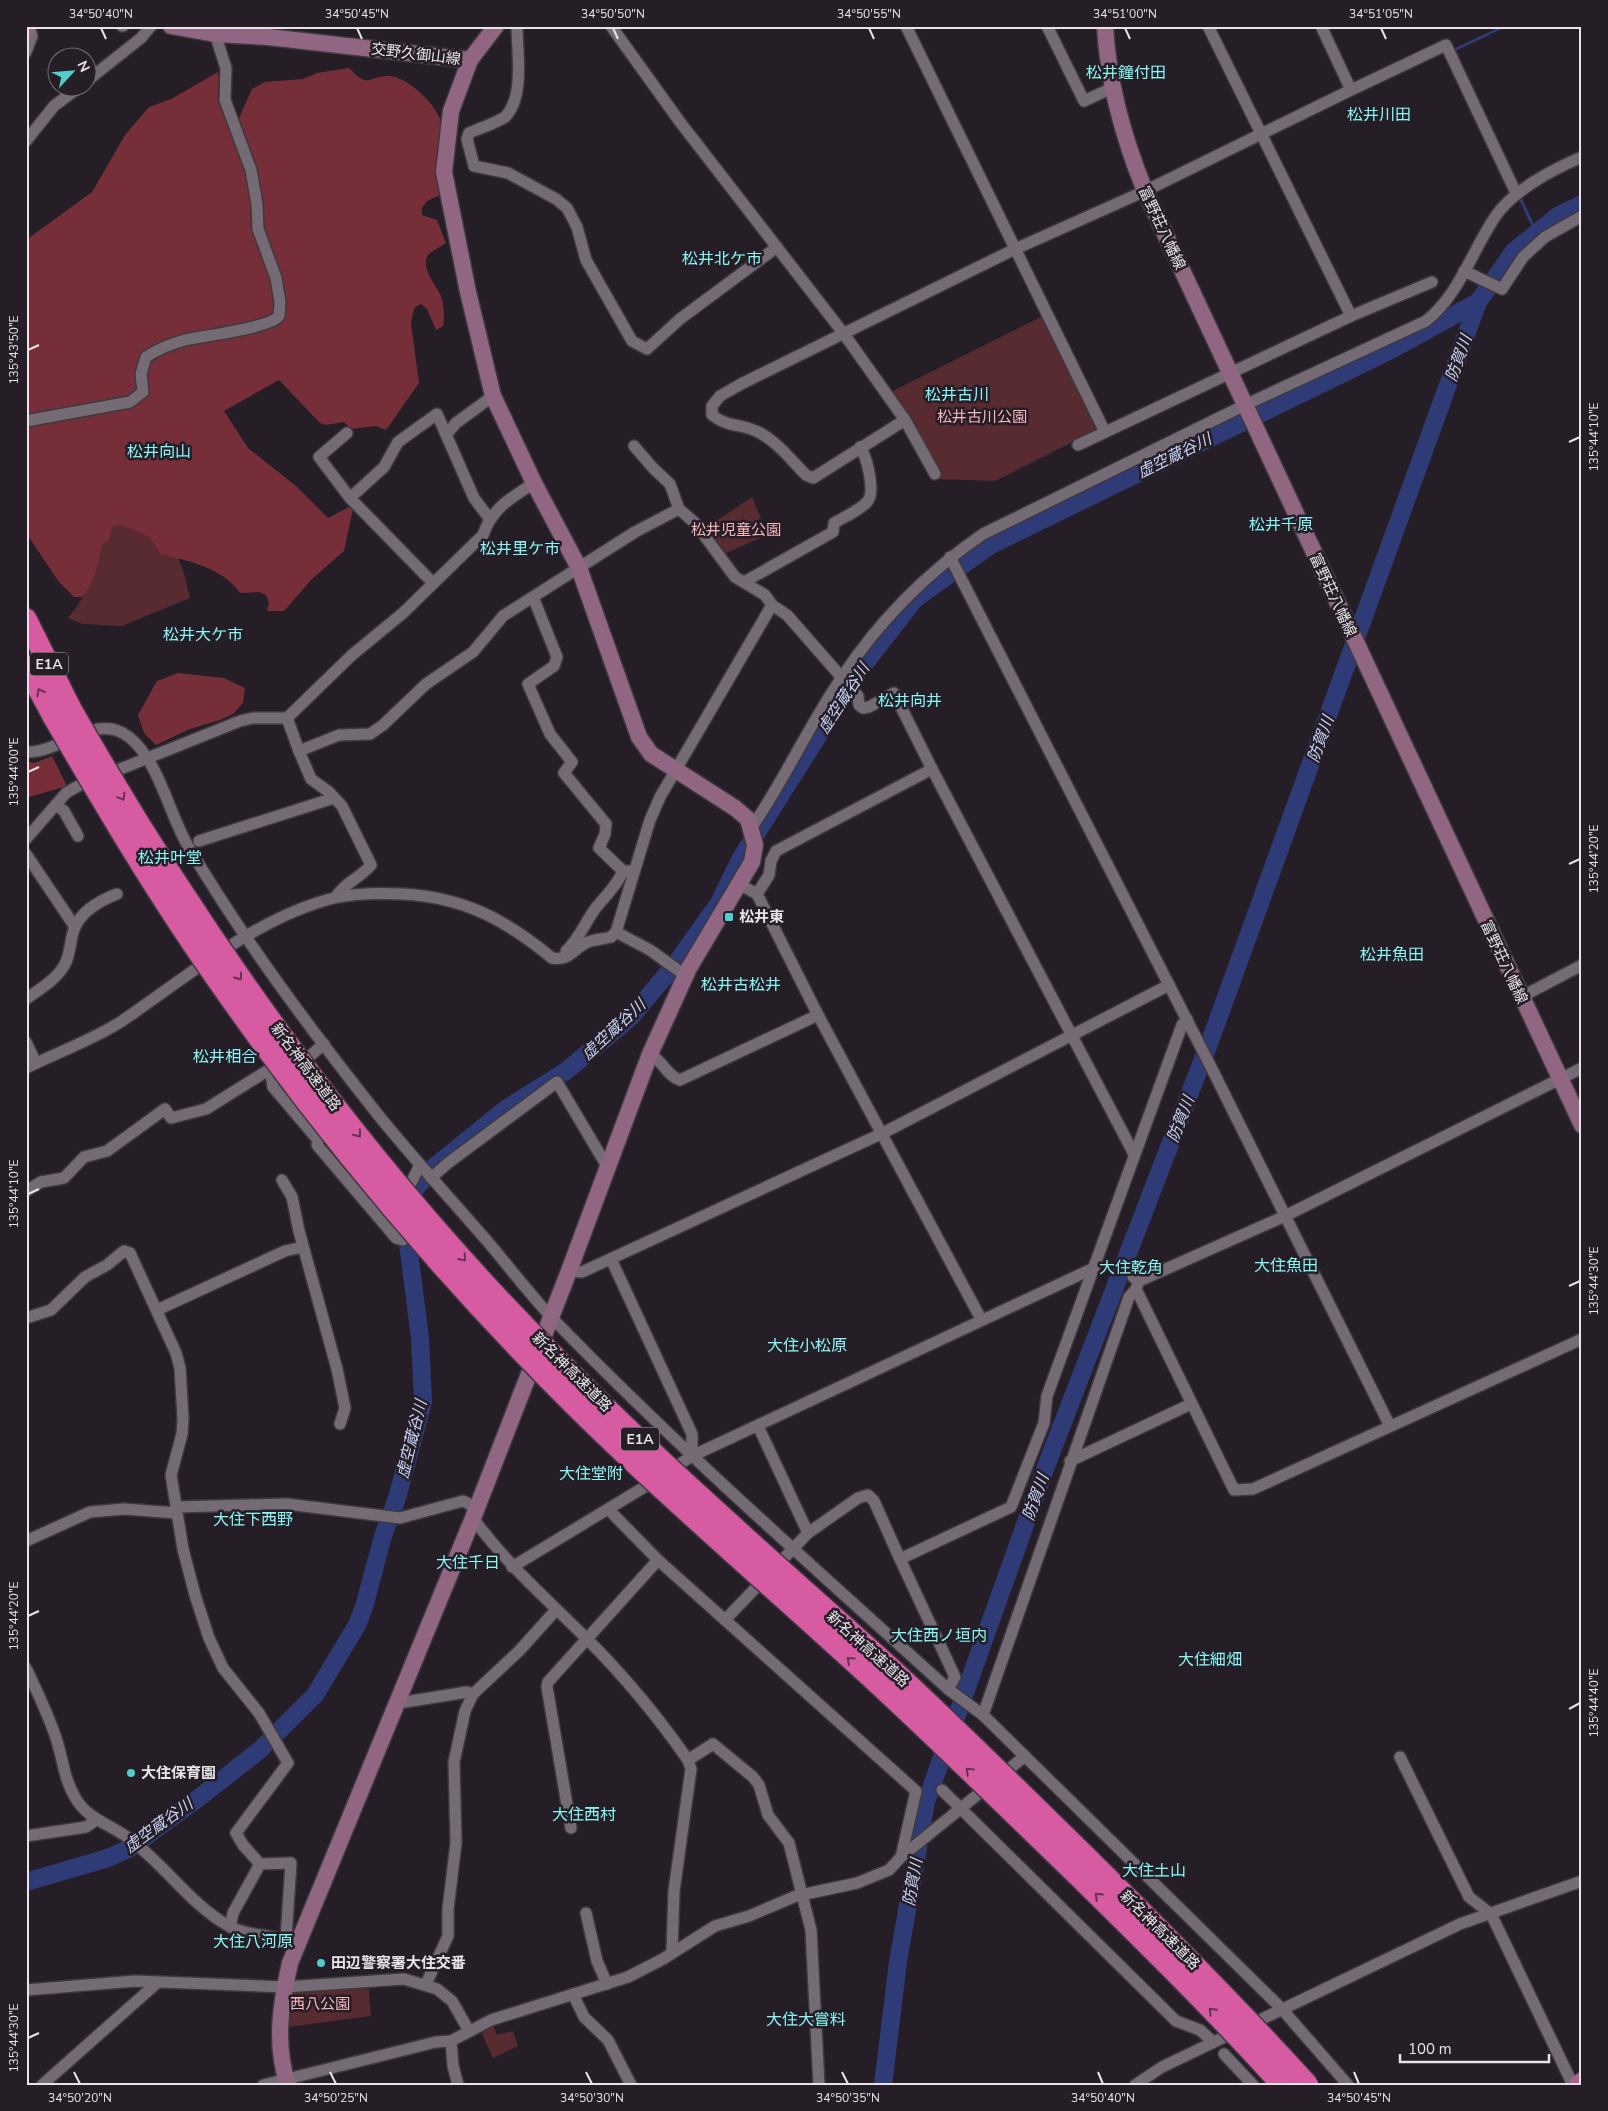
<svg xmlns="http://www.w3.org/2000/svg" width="1608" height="2111" viewBox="0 0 1608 2111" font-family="'Nunito Sans','Noto Sans JP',sans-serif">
  <rect width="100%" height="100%" fill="#251e26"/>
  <g fill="#572b30">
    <path d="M1045 315 1100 428 995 481 934 479 889 393Z"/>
    <path d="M752 497 761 518 752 523 760 538 722 555 704 529Z"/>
    <path d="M121 525 149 537 160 554 178 558 184 573 190 598 122 626 82 624 68 618C87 596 95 572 103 544L109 540 113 526Z"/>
    <path d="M368 1982 371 2016 288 2027 293 1986Z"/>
    <path d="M491 2020 497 2035 513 2031 518 2046 493 2058 479 2027Z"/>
  </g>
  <g fill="#762e39">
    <path d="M349 68C370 90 366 76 389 76 408 77 436 104 441 122 445 134 441 179 440 195L427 201 422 208V215L437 220 446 243C441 246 434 250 429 254 419 265 435 284 440 294 444 303 445 317 443 326L436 330 427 309 421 304 414 308 411 324 419 383 386 430 376 426 351 429 344 422 326 425 320 423 279 380 224 411 248 448 296 486 328 518 349 507 353 509 344 551 312 579 284 611H267L269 603 266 595 259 592 240 593C223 568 189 561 160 554L149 537 121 525 113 526 109 540 103 544C98 562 95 583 82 597H74L59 582 26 533V240L92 192 125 135 149 107 171 99 218 72C221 95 210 101 231 119L239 118 252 89 265 82 303 79 317 73Z"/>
    <path d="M178 673 224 678 245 688 243 703 233 714 220 720 190 729 156 745 144 733 138 715 157 681Z"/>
    <path d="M52 756 67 786 26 798V761L35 763Z"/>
  </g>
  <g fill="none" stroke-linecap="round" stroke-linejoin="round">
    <g stroke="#2f3b76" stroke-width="3">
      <path d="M1452 51 1505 26"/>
      <path d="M1519 196 1536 232"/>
    </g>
    <g stroke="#2f3b76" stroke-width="18">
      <path d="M26 1882 108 1858 130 1848 196 1800 261 1749 315 1695 357 1625 364 1607 383 1536 397 1498 423 1402 420 1338 407 1236 408 1205 416 1188 434 1167 507 1108 566 1071 631 1017 677 962 719 903 741 858 859 671 915 599 991 545 1389 351 1478 302"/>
      <path d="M883 2085 898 1962 926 1802 1045 1469 1213 1033 1478 302 1514 251 1559 215 1582 204"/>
    </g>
    <g stroke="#3e383f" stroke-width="14">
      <g id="street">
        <path d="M122 26H123"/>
        <path d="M517 26C517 52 525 97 505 117 498 122 478 129 469 133L467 139 474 166 508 173 556 199 567 208 577 227 586 260 632 341 647 349 680 319 777 247"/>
        <path d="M611 26 680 122 844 334 905 420 935 474"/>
        <path d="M906 26 1105 432"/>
        <path d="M1047 26 1084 101 1112 88"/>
        <path d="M1208 26 1351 316"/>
        <path d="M26 52 32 36 29 26"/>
        <path d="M88 80 141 38 151 26"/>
        <path d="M1351 90 1446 45 1516 193"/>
        <path d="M26 141 54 106 78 88"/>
        <path d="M1464 271 1502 289 1523 257 1545 237 1582 216"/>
        <path d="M905 420 813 478 806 475C792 461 775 439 756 431 739 423 729 428 712 415V406L720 396 741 384 1013 250 1145 191 1351 90 1321 26"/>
        <path d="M26 421 130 402 143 392 141 374 146 357C158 349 170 344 185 340 202 336 270 328 279 316L280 302 276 278 258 229 257 204 251 170 225 100 226 68 215 34"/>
        <path d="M347 433 319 457 350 498 433 583"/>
        <path d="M446 435 456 423 493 396"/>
        <path d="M1078 445 1351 316 1432 282"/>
        <path d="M634 446 653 468 670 484 679 509 695 523 735 577 765 595 772 605 787 615 858 696 859 705 863 708 869 707 894 693 932 769 776 851 771 861 769 875 757 894"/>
        <path d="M350 498 384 467 398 442 437 414 474 498 489 518"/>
        <path d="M950 557 1212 1069 1390 1426"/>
        <path d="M744 582 833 532 834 523C844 517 859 511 867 502 876 493 867 457 860 447"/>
        <path d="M533 597 557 657 554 666 528 684 550 734 572 762 564 773 606 824 605 834 599 848 623 871H634"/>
        <path d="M287 718 352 655 403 613 483 535C492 508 511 498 534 483"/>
        <path d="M287 718 299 751 311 779 329 792 342 806 371 865C360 878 344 883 336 897"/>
        <path d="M299 751 339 735 370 734 383 725 426 684 473 652 503 616 635 532 679 509"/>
        <path d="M26 752C63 753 95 711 129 737 159 761 169 814 188 846 243 939 308 1026 375 1111 411 1156 450 1198 488 1242 510 1268 531 1296 555 1321 680 1450 815 1568 948 1689L983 1715 1281 2008 1348 2085"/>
        <path d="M932 769 1134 1154"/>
        <path d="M56 805 64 811 78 836"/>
        <path d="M752 827C785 779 809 725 842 677 879 621 928 572 983 534L1245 405 1426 321C1459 295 1472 251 1495 217 1512 191 1553 169 1582 157"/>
        <path d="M26 839 66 793 78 786 240 721 253 718H287"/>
        <path d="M199 841 334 798"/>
        <path d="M26 854 75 927"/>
        <path d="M739 884 757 894 818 1015 981 1319"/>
        <path d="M566 951C579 939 585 923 595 909 605 896 617 886 623 871"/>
        <path d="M686 976 650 950 616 932 650 820 660 797 772 605"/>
        <path d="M1521 997 1582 965"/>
        <path d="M26 999C40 989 59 978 66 962 71 951 70 938 75 927 82 911 101 900 117 894"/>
        <path d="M26 1042 36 1063"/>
        <path d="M650 1054C662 1060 667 1076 680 1080L818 1015"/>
        <path d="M26 1068C56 1053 95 1039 122 1021 187 977 257 917 334 898 356 893 380 893 402 894 464 897 506 920 552 958 571 962 575 945 591 941 598 939 604 939 611 937L616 932"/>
        <path d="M270 1069 273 1087 318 1140 317 1145 396 1238 403 1240 402 1220"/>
        <path d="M431 1178 448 1163 557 1082 608 1168"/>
        <path d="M282 1180 292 1197 299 1231 337 1369 345 1408 340 1424"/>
        <path d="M26 1191 41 1182 64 1178 84 1157 107 1151 165 1109 171 1118 206 1109 267 1071 311 1055 324 1044"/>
        <path d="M405 1195 420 1165"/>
        <path d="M611 1259 692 1434V1456"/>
        <path d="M569 1271 582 1272 883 1133 1169 985"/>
        <path d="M1133 1277 1139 1281 1285 1216 1582 1068"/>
        <path d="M1136 1289 1234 1490 1253 1489 1582 1339"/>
        <path d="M157 1310 285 1251 303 1247"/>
        <path d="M26 1318 51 1310 85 1277 107 1265 124 1251 130 1253 176 1353 180 1368 183 1418 182 1434 171 1475 183 1549 195 1595 209 1638 223 1668 259 1713 288 1763 236 1833 243 1845 260 1864 233 1913 230 1927"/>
        <path d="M758 1426 808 1533 858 1498 868 1495 874 1501 900 1559"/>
        <path d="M1070 1461 1191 1404"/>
        <path d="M669 1471 692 1456 1094 1268"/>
        <path d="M176 1507 287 1504 400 1518 463 1501 477 1508"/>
        <path d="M609 1510 658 1560"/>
        <path d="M473 1518C506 1564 548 1600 588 1640 625 1677 658 1717 688 1760L691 1769 674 1891 672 1952"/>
        <path d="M26 1541 90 1512 124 1509 176 1513"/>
        <path d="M512 1567 656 1480"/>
        <path d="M725 1620 808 1533"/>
        <path d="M26 1668C37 1691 48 1714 56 1738 63 1759 64 1780 76 1799 88 1819 109 1824 127 1837 164 1863 189 1904 229 1926 250 1938 277 1933 298 1945"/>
        <path d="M948 1689 955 1677 900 1559 1011 1507 1044 1423 1047 1396 1182 1025 1187 1019"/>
        <path d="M397 1701 405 1702 467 1692 473 1694"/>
        <path d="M983 1715 1129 1297 1136 1289 1138 1283"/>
        <path d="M1400 1757 1469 1897 1491 1914 1573 2085"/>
        <path d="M688 1760 713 1744 753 1777 759 1785 768 1815 789 1843 811 1930 819 2085"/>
        <path d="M942 1790 1176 2021 1200 2030 1213 2042"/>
        <path d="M571 1828 547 1687 548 1682 658 1560 916 1791 901 1857"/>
        <path d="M26 1836 86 1827 96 1820"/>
        <path d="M260 1864 291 1863 286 1938"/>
        <path d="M586 1913 597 1961 607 1984"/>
        <path d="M426 1984 448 1936V1909L456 1843 454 1762 465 1711 473 1694 519 1651 556 1610"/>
        <path d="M26 1990 135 1981 285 1987 404 1979 437 1989 452 2001 469 2031"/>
        <path d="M573 1994 584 2017 608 2040 631 2085"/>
        <path d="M451 2041 453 2066 458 2085"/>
        <path d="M1224 2054 1253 2085"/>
        <path d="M42 2085 157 1983"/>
        <path d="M263 2085 436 2042 451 2041 491 2020 628 1977 663 1959 715 1926 749 1916 796 1896 857 1883 889 1870 901 1857 1025 1756"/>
        <path d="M1135 2085 1162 2067 1460 1924 1582 1881"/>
      </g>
    </g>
    <g stroke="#3e383f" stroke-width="19">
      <g id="secondary">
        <path d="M26 26V31"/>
        <path d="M171 26 215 34 268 37 470 60"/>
        <path d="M1105 26C1108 84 1123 137 1145 191L1582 1125"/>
        <path d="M288 2085C274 2044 281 2003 290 1963L473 1518 569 1271 650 1054 689 968 752 862 755 845 748 819 735 808 651 754 639 737 579 568 534 483 493 396 468 292 444 172 451 111 470 60 496 26"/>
      </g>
    </g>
    <g stroke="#3e383f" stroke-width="21">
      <path id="primary" d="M1579 2085 1582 2082"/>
    </g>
    <g stroke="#3e383f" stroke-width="24">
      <g id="highway">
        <path d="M26 619 71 709"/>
        <path d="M26 666 54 718"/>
      </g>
    </g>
    <use href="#street" stroke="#746b75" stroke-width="11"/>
    <use href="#secondary" stroke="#916682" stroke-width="16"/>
    <use href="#primary" stroke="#af618f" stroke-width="19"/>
    <use href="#highway" stroke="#d65ba0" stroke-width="21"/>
    <g stroke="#3e383f" stroke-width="24" stroke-linecap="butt">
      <g id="highway-bridge">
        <path d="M71 709C210 953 376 1181 576 1378 677 1479 786 1573 892 1669 947 1720 1000 1772 1053 1824 1140 1909 1226 1995 1308 2085"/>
        <path d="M54 718C105 806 157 894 216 978 321 1129 442 1274 573 1404 676 1506 788 1600 894 1699 957 1758 1019 1819 1081 1879 1149 1946 1218 2014 1282 2085"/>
      </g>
    </g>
    <use href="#highway-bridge" stroke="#d65ba0" stroke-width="21"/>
  </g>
  <defs><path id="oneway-chevron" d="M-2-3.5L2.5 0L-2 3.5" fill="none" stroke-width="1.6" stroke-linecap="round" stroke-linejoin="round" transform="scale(1.25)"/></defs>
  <g stroke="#633351">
    <use href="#oneway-chevron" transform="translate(40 692) rotate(-119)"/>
    <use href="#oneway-chevron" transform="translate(122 797) rotate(59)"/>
    <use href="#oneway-chevron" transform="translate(239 977) rotate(54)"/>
    <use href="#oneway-chevron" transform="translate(358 1134) rotate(52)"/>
    <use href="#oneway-chevron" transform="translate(463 1258) rotate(49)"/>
    <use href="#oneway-chevron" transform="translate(850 1660) rotate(-138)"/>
    <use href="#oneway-chevron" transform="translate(969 1771) rotate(-136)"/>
    <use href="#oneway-chevron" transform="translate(1098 1896) rotate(-136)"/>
    <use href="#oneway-chevron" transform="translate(1212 2011) rotate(-134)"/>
  </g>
  <path fill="none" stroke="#e8e3e9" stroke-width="2" d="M101 28 106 39M357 28 362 39M613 28 618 39M869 28 874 39M1125 28 1130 39M1381 28 1386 39M28 350 39 345M1569 442 1580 437M28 772 39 767M1569 864 1580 859M28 1194 39 1189M1569 1286 1580 1281M28 1616 39 1611M1569 1709 1580 1703M28 2038 39 2033M74 2072 80 2084M330 2072 336 2084M586 2072 592 2084M842 2072 848 2084M1098 2072 1103 2084M1354 2072 1359 2084"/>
  <g fill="#52cdce" stroke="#251e26" stroke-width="2">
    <rect x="724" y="912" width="10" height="10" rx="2.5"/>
    <circle cx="131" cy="1773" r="5"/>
    <circle cx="321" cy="1963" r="5"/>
  </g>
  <g text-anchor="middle" stroke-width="5" stroke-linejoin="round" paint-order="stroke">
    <g fill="#251e26" stroke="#aea8ae" stroke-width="1">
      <rect x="30" y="652.5" width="38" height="23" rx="4"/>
      <rect x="621" y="1427.5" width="38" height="23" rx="4"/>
    </g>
    <g font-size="14" font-weight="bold" fill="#e8e3e9">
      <text x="49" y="669">E1A</text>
      <text x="640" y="1444">E1A</text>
    </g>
    <g font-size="15" fill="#e8e3e9" stroke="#251e26">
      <text transform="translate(416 54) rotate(7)" y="5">交野久御山線</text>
      <text transform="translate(1162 228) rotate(65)" y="5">富野荘八幡線</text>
      <text transform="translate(1333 595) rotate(65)" y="5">富野荘八幡線</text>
      <text transform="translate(1504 962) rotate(65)" y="5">富野荘八幡線</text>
      <text transform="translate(306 1067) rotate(53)" y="5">新名神高速道路</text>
      <text transform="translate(572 1372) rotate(45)" y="5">新名神高速道路</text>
      <text transform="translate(868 1649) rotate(42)" y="5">新名神高速道路</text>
      <text transform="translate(1160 1930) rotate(45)" y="5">新名神高速道路</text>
    </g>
    <g font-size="15" fill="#fab7bc" stroke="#251e26">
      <text x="982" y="422">松井古川公園</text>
      <text x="736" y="535">松井児童公園</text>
      <text x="320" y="2009">西八公園</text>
    </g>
    <g font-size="15" font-weight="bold" fill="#e8e3e9" stroke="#251e26" text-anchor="start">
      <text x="739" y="922">松井東</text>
      <text x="141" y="1778">大住保育園</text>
      <text x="331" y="1968">田辺警察署大住交番</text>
    </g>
    <g font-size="16" fill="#89f5f5" stroke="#251e26">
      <text x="1126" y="78">松井鐘付田</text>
      <text x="1379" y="120">松井川田</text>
      <text x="722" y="264">松井北ケ市</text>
      <text x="957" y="400">松井古川</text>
      <text x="159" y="457">松井向山</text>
      <text x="1281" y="530">松井千原</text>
      <text x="520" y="554">松井里ケ市</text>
      <text x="203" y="640">松井大ケ市</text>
      <text x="910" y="706">松井向井</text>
      <text x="170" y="863">松井叶堂</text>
      <text x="1392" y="960">松井魚田</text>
      <text x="741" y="990">松井古松井</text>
      <text x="225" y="1062">松井相合</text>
      <text x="1286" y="1271">大住魚田</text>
      <text x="1131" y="1273">大住乾角</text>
      <text x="807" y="1351">大住小松原</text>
      <text x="591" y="1479">大住堂附</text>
      <text x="253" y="1525">大住下西野</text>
      <text x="468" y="1568">大住千日</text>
      <text x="939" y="1641">大住西ノ垣内</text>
      <text x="1210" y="1665">大住細畑</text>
      <text x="584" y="1820">大住西村</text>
      <text x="1154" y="1876">大住土山</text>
      <text x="253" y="1947">大住八河原</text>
      <text x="806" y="2025">大住大嘗料</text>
    </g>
    <g font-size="16" font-style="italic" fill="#c8d3f8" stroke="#251e26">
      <text transform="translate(1458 358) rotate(-70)" y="6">防賀川</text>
      <text transform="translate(1174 455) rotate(-26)" y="6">虚空蔵谷川</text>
      <text transform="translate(843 698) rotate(-57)" y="6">虚空蔵谷川</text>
      <text transform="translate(1320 739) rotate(-70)" y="6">防賀川</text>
      <text transform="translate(613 1029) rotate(-43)" y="6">虚空蔵谷川</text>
      <text transform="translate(1180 1119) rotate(-69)" y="6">防賀川</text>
      <text transform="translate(411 1439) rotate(-76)" y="6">虚空蔵谷川</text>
      <text transform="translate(1035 1497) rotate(-70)" y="6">防賀川</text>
      <text transform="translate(158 1825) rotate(-36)" y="6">虚空蔵谷川</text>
      <text transform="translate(912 1882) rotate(-80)" y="6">防賀川</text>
    </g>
  </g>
  <rect width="1608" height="2111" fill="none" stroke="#251e26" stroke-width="55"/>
  <g transform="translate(72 72) rotate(64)"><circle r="24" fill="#251e26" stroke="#736d74"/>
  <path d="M0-4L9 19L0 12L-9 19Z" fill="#52cdce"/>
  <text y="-8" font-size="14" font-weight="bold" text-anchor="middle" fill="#e8e3e9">N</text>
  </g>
  <path d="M1400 2054v8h149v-8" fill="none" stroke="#e8e3e9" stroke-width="2.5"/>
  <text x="1408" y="2054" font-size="15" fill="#e8e3e9" stroke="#251e26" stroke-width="4" paint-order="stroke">100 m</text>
  <rect x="28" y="28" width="1552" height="2056" fill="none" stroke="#e8e3e9" stroke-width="2"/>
  <g font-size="12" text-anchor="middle" fill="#e8e3e9">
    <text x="101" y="18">34°50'40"N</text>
    <text x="357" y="18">34°50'45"N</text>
    <text x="613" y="18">34°50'50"N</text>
    <text x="869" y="18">34°50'55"N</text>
    <text x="1125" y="18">34°51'00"N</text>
    <text x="1381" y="18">34°51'05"N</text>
    <text transform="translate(14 350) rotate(-90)" y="4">135°43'50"E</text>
    <text transform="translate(1594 437) rotate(-90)" y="4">135°44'10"E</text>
    <text transform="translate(14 772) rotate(-90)" y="4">135°44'00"E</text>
    <text transform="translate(1594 859) rotate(-90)" y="4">135°44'20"E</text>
    <text transform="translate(14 1194) rotate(-90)" y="4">135°44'10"E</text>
    <text transform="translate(1594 1281) rotate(-90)" y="4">135°44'30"E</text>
    <text transform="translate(14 1616) rotate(-90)" y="4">135°44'20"E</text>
    <text transform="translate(1594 1703) rotate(-90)" y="4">135°44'40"E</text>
    <text transform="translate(14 2038) rotate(-90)" y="4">135°44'30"E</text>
    <text x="80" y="2102">34°50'20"N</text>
    <text x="336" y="2102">34°50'25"N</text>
    <text x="592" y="2102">34°50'30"N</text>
    <text x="848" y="2102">34°50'35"N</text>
    <text x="1103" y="2102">34°50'40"N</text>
    <text x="1359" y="2102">34°50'45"N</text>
  </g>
</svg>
